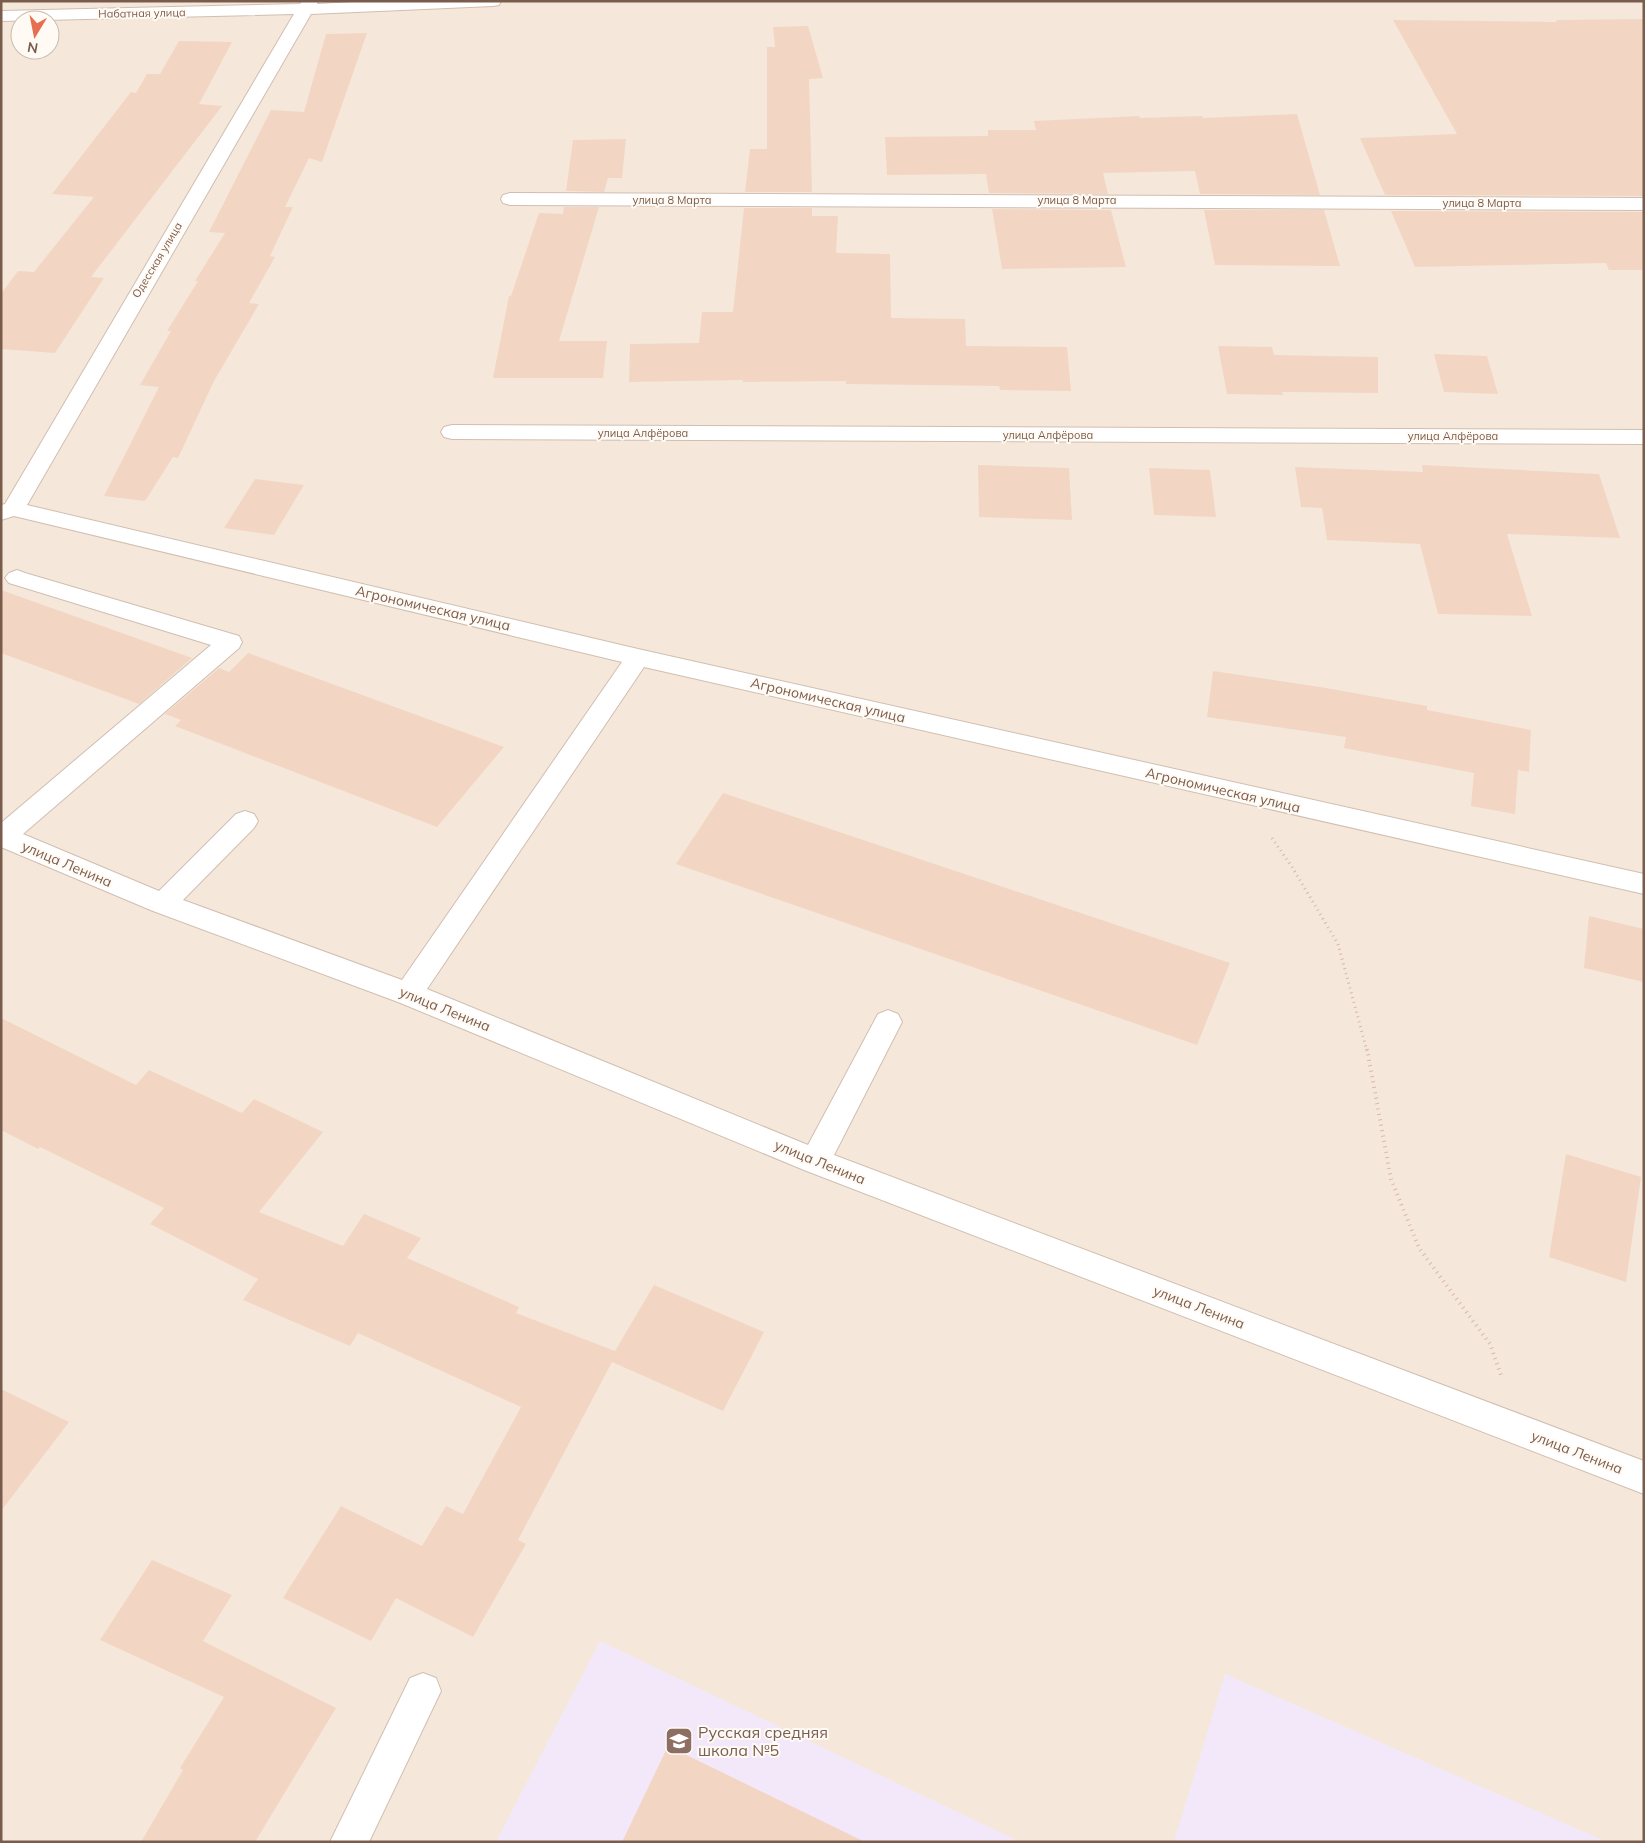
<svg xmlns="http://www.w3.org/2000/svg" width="1645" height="1843" viewBox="0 0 1645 1843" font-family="Mulish,sans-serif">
  <rect width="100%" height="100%" fill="#fdf6ec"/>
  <path fill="#f5e8da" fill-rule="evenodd" d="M1 1H1644V1842H1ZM20 20H50V50H20Z"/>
  <g fill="#f3e8fa">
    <path d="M600 1641 1020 1842H496Z"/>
    <path d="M1225 1674 1607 1842H1174Z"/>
  </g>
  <g fill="#f3d5c3">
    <path d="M1644 19V196L1385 195 1360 138 1457 134 1393 20 1557 22 1556 20Z"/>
    <path d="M808 26 823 78 809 79 812 192H745L750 149H767V47H775L773 27Z"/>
    <path d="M367 33 322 162 309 158 285 207H293L270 256 275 257 249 303 259 304 214 381 178 458 173 457 145 501 104 496 159 387 140 385 171 331H167L198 281H195L225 233 209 232 271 110 304 112 326 34Z"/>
    <path d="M179 41 232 42 199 104 222 106 91 277 104 278 55 353 1 349V294L18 271 34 272 94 197 52 194 131 92 136 93 147 74H160Z"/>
    <path d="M1297 114 1320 195 1200 194 1195 171 1103 173 1108 194 989 193 986 174 887 175 885 137 988 136V130H1036L1034 121 1139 116 1140 118 1202 116 1203 118Z"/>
    <path d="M626 139 622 178H608L604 192 566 191 573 140Z"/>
    <path d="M564 207H599L559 341H607L603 378H493L509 296H511L539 213 563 214Z"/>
    <path d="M744 208H812V216H838L836 253 890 254 891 318 965 319 966 346 1067 347 1071 391 1000 390 999 386 846 384V381L743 382V380L629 382 630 344 699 343 702 312H733Z"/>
    <path d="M992 209 1111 210 1126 267 1002 269Z"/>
    <path d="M1204 210H1324L1340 266 1215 265Z"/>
    <path d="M1391 211 1644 212V270H1609L1606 263 1415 267Z"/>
    <path d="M1218 346 1272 347 1274 355 1378 357V393L1282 392 1283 395 1227 394Z"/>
    <path d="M1434 354 1487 356 1498 394 1444 392Z"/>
    <path d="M978 465 1069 468 1072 520 979 517Z"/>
    <path d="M1422 465 1599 474 1620 538 1507 534 1532 616 1438 614 1420 544 1327 540 1322 508 1301 507 1295 467 1423 472Z"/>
    <path d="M1149 468 1210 470 1216 517 1154 515Z"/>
    <path d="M255 479 304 485 274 535 224 528Z"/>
    <path d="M1 590 192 658 139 704 1 653Z"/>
    <path d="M248 653 504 747 437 827 175 726 181 720 165 714 219 668 229 672Z"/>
    <path d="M1213 671 1320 687 1427 706V710L1531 730 1529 772 1518 770 1515 814 1471 806 1474 773 1344 748 1346 737 1207 717Z"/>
    <path d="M723 793 1230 963 1197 1045 676 864Z"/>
    <path d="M1589 916 1644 929V982L1584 968Z"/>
    <path d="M1 1018 136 1085 149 1070 242 1113 254 1099 323 1132 259 1212 343 1246 364 1214 421 1238 407 1258 519 1307 516 1313 615 1351 654 1285 764 1332 723 1411 612 1362 518 1540 526 1544 473 1637 396 1598 371 1641 283 1598 341 1506 422 1546 446 1506 463 1514 521 1407 358 1333 350 1346 243 1300 258 1279 150 1224 164 1208 40 1147 38 1149 1 1130Z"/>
    <path d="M1566 1154 1641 1177 1626 1282 1549 1257Z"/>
    <path d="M1 1389 69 1422 1 1511Z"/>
    <path d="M152 1560 232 1595 203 1641 336 1708 255 1842H141L183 1770 180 1768 224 1697 100 1640Z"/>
    <path d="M668 1746 865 1842H622Z"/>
  </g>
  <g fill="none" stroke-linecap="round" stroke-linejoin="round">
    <g stroke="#d1beb0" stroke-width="2">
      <g id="minor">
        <path d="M302 1H318L317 4 371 1H501L499 5 493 6 311 14 27 505 638 649 1644 874V894L644 667 427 989 808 1145 878 1014 888 1010 898 1014 902 1022 834 1155 1644 1461V1494L804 1170 398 1002 153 911 1 847V823L211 645 9 583 5 578 9 573 17 570 25 573 239 636 242 642 239 648 23 834 159 891 236 814 245 811 254 814 258 821 254 828 183 900 402 980 622 662 14 516 1 520V505L5 504 294 14 1 21V11L300 4Z"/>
        <path d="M510 193 1644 198V210L510 205 503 203 501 199 503 195Z"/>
        <path d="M452 425 1644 430V444L452 439 444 437 441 432 444 427Z"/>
        <path d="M423 1673 436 1678 441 1691 369 1842H330L410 1678Z"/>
      </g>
    </g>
    <path stroke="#d9b8a5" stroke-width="3" stroke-dasharray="1 4" stroke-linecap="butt" d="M1272 838 1292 867 1338 944 1367 1051"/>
    <path stroke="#d9b8a5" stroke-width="4" stroke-dasharray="1 4.5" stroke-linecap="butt" d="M1367 1049 1391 1179 1419 1248 1490 1344 1502 1378"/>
    <use href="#minor" fill="#fff" fill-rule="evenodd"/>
  </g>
  <defs>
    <g id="school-square" transform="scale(1.4375)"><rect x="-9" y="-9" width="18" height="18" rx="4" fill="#8d6e63" stroke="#fffaf3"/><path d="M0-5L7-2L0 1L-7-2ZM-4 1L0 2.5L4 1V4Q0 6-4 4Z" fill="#fff"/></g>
  </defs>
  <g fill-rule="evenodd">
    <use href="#school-square" x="679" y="1741"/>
  </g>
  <g text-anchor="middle" stroke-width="4" stroke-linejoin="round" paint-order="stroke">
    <g font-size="11" fill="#7a5c4d" stroke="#fffaf3">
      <text transform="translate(142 13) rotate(-1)" y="4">Набатная улица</text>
      <text x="672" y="204">улица 8 Марта</text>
      <text x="1077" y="204">улица 8 Марта</text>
      <text x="1482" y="207">улица 8 Марта</text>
      <text transform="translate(157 260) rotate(-59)" y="4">Одесская улица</text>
      <text x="643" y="437">улица Алфёрова</text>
      <text x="1048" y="439">улица Алфёрова</text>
      <text x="1453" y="440">улица Алфёрова</text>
    </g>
    <g font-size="14" fill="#7a5c4d" stroke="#fffaf3">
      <text transform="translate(433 608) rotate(13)" y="5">Агрономическая улица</text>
      <text transform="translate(828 700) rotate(13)" y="5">Агрономическая улица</text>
      <text transform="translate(1223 790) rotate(13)" y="5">Агрономическая улица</text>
      <text transform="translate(67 864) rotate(23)" y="5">улица Ленина</text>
      <text transform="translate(445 1009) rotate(22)" y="5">улица Ленина</text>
      <text transform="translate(820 1162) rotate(22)" y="5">улица Ленина</text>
      <text transform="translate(1199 1307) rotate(21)" y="5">улица Ленина</text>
      <text transform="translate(1577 1452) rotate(21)" y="5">улица Ленина</text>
    </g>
    <g font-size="16" fill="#785e54" stroke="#fffaf3" text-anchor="start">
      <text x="698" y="1738">Русская средняя<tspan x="698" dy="18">школа №5</tspan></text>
    </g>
  </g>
  <rect width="1645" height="1843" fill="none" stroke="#7a5c4d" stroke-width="5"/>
  <g transform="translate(35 35) rotate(190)"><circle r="24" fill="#fffaf3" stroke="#cabbb1"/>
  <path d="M0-4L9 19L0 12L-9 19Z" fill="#e76f51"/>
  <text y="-8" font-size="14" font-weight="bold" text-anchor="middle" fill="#7a5c4d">N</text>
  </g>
</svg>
